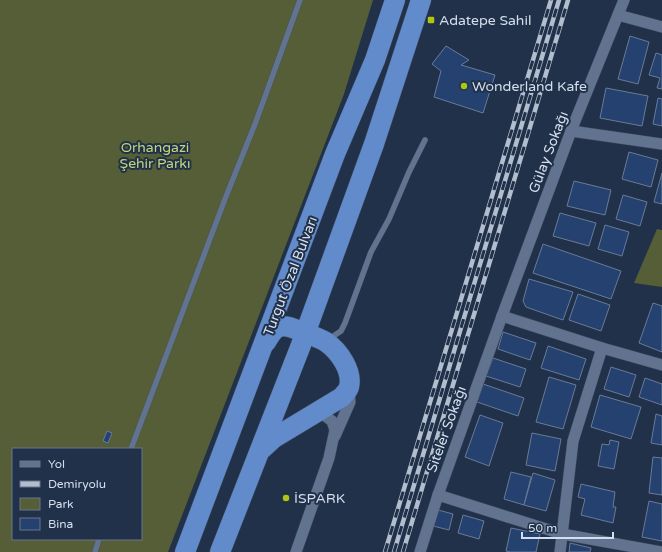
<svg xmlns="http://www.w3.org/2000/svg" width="662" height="552" viewBox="0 0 662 552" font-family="'Varela Round',sans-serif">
  <rect width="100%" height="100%" fill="#213149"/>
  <g fill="#555e37" fill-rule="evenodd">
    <path d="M0 0H373L344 94 168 552H0ZM13 449H141V539H13Z"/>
    <path d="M657 229 662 230V287L634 283Z"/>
  </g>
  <g fill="#24416f" stroke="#697b97">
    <path d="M630 36 649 42 638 84 618 79Z"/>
    <path d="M446 46 469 60 461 65 495 75 483 113 434 97 441 71 432 64Z"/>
    <path d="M656 53 662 55V89L657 88 660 78 649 75Z"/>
    <path d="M606 88 648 96 642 126 600 118Z"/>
    <path d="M658 98 662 99V126L653 124Z"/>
    <path d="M629 152 658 160 651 187 622 179Z"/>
    <path d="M662 173V204L654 202Z"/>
    <path d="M574 181 611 190 605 215 567 206Z"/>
    <path d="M623 195 647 202 640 226 616 219Z"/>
    <path d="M560 213 596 223 589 246 553 236Z"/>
    <path d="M605 225 629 232 622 256 598 249Z"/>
    <path d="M543 244 621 271 611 299 533 273Z"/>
    <path d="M529 279 573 292 563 320 526 307 523 301Z"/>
    <path d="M578 294 610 305 601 331 569 320Z"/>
    <path d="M653 303 662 306V352L639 343Z"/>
    <path d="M503 332 536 343 530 360 498 349Z"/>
    <path d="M548 346 586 359 579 380 541 368Z"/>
    <path d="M493 358 526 369 520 387 486 376Z"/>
    <path d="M611 367 636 375 629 397 604 389Z"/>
    <path d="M549 377 576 385 563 429 536 422Z"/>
    <path d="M645 378 662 384V405L639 397Z"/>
    <path d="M483 384 524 398 518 416 477 402Z"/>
    <path d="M600 395 641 407 631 439 591 427Z"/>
    <path d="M656 414 662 416V445L651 443Z"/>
    <path d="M480 415 503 423 489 466 465 457Z"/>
    <path d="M107 431 112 433 108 443 103 441Z"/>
    <path d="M532 433 561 439 555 471 526 465Z"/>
    <path d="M610 440 619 442 614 469 598 466 602 444 609 445Z"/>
    <path d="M653 457 662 458V495L649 493Z"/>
    <path d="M511 472 531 477 524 505 504 499Z"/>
    <path d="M533 473 555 480 546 511 524 505Z"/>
    <path d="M581 484 615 492 613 507H616L613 523 581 515 585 499 578 497Z"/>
    <path d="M649 501 662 504V541L642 537Z"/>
    <path d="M438 510 453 514 449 530 433 526Z"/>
    <path d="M463 515 484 521 479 539 458 533Z"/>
    <path d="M511 528 540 534 536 552H510L506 551Z"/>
    <path d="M570 543 591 548 590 552H569Z"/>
  </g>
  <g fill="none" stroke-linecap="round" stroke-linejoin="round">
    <g stroke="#3f4b60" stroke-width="6">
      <g id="lane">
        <path d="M329 339 341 331 345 323 371 252 389 219 409 172 425 140"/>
        <path d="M131 449 225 199 255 124 300 0"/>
        <path d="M95 552 99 539"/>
      </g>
    </g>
    <g stroke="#3f4b60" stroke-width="12">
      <g id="street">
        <path d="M618 15 662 27"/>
        <path d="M571 131 662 144"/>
        <path d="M502 316 602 348 662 365"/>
        <path d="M335 436 350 402 349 390"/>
        <path d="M438 495 562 534 662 552"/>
        <path d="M296 552 329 458 335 430 332 421 324 415 315 414"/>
        <path d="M420 552 438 495 502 316 571 131 624 0"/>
        <path d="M560 552 573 441 602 348"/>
      </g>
    </g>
    <g stroke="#3f4b60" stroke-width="21">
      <g id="highway">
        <path d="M262 449 274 438 342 397C344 394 348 391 349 387 353 371 339 351 326 342 318 337 307 334 298 330 292 328 284 324 277 328 272 331 269 337 266 342"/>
        <path d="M185 552 335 154 375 60 395 0"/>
        <path d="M220 552 301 345 374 144 421 0"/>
      </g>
    </g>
    <use href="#lane" stroke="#61738f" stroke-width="5.5"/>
    <use href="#street" stroke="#61738f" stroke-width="11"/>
    <use href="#highway" stroke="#628bcc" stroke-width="20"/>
    <g stroke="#b2bdce" stroke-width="4.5">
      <g id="rail">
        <path d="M385 552 551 0"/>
        <path d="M394 552 559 0"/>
        <path d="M403 552 568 0"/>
      </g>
    </g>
    <use href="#rail" stroke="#213149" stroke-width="3" stroke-dasharray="9" stroke-linecap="butt"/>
  </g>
  <g fill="#acc611" stroke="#213149" stroke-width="1.5">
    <rect x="427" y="16" width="8" height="8" rx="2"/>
    <circle cx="464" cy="86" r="4"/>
    <circle cx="286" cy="498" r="4"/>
  </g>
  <g text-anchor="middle" stroke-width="4" stroke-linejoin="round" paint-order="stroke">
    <g font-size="14" fill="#d4deee" stroke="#213149" text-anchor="start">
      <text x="439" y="25">Adatepe Sahil</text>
      <text x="472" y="91">Wonderland Kafe</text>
      <text x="294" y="503">İSPARK</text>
    </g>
    <g font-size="14" fill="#c3d67c" stroke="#213149">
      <text x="155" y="152">Orhangazi<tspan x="155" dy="16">Şehir Parkı</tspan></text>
    </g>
    <g font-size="14" fill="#d4deee" stroke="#213149">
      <text transform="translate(548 152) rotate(-69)" y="5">Gülay Sokağı</text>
      <text transform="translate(290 276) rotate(-69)" y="5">Turgut Özal Bulvarı</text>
      <text transform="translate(446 429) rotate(-70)" y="5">Siteler Sokağı</text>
    </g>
  </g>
  <rect x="12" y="448" width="130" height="92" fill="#213149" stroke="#69768b"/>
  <rect x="20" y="461" width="20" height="6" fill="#61738f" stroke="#69768b"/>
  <text x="48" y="468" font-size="12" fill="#d4deee">Yol</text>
  <rect x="20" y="481" width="20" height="6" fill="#b2bdce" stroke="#69768b"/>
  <text x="48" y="488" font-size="12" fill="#d4deee">Demiryolu</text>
  <rect x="20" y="498" width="20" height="12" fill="#555e37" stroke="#69768b"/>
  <text x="48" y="508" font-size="12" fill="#d4deee">Park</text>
  <rect x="20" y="518" width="20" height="12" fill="#24416f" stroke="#69768b"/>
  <text x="48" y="528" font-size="12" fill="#d4deee">Bina</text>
  <path d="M522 532v6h91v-6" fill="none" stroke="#d4deee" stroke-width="2"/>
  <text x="528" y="532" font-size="12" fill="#d4deee" stroke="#213149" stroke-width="3" paint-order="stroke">50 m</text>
</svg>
